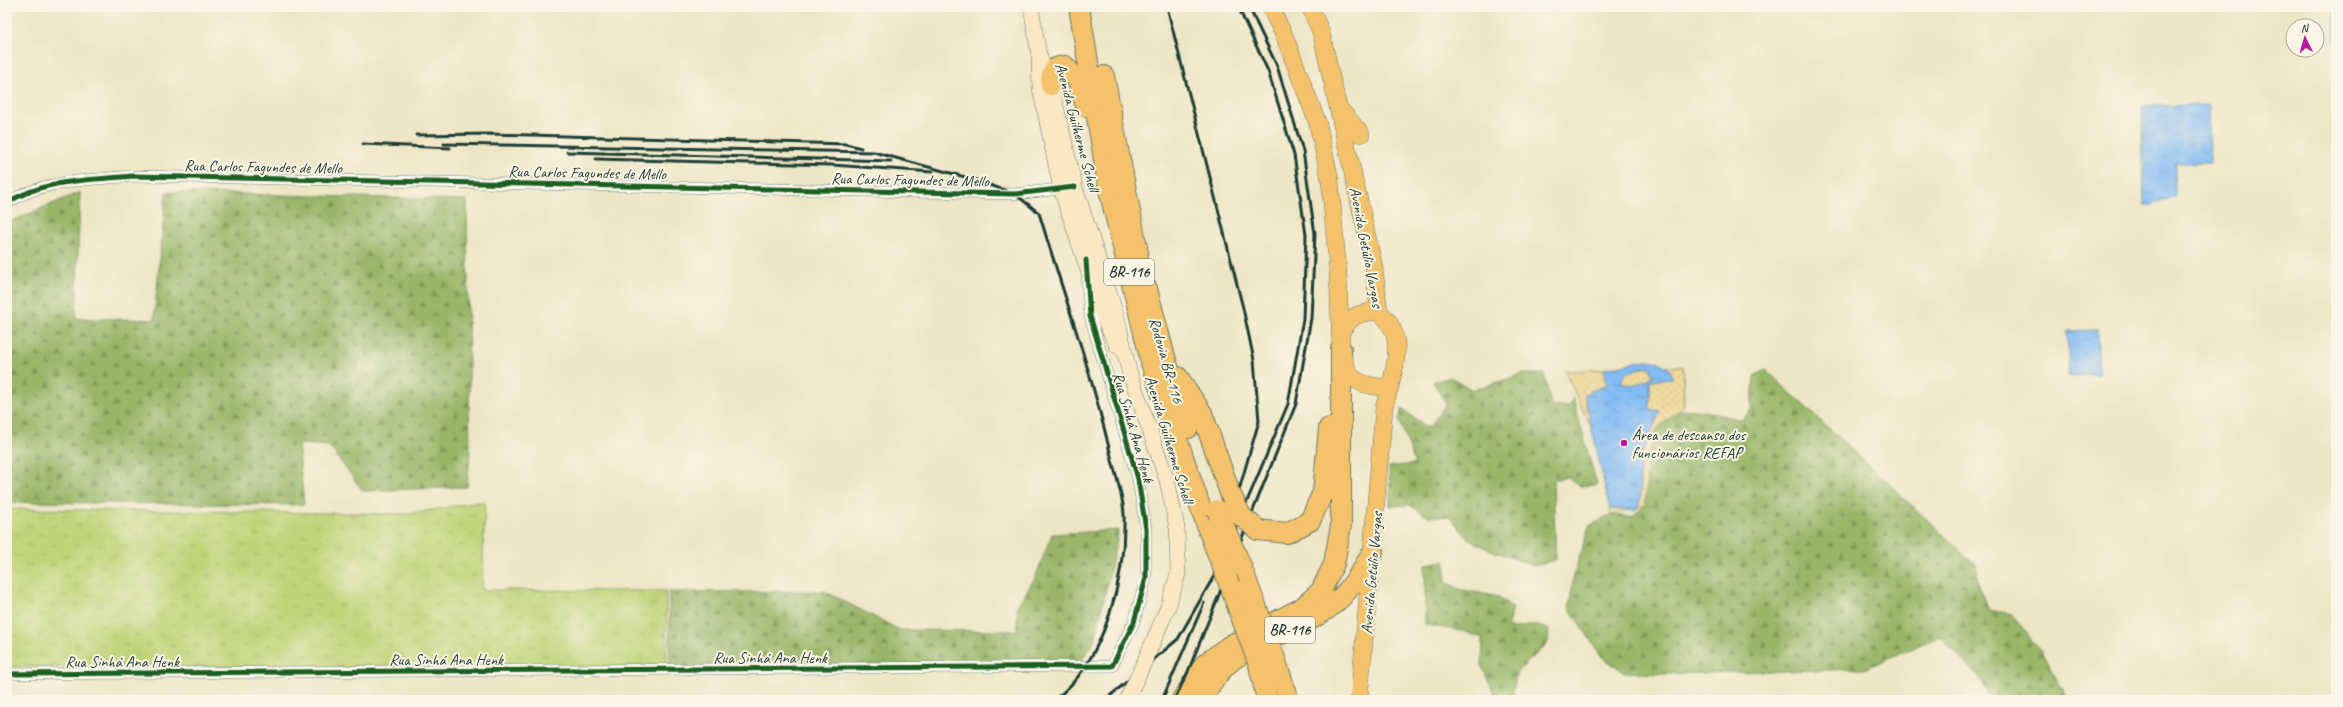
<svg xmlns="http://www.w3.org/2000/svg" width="2343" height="707" viewBox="0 0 2343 707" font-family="Caveat,sans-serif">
  <defs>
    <pattern id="grass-tufts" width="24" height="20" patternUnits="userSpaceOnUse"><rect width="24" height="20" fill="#bfd478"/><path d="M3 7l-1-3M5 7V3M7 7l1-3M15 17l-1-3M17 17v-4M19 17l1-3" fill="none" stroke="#a4b768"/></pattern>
    <pattern id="forest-firs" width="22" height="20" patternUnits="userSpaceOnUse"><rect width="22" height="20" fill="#97b668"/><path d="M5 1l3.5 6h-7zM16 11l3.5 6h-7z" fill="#7b9556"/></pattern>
    <pattern id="sand-dots" width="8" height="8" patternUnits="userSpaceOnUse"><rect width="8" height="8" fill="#eeda9e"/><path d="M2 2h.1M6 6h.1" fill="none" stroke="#ccbc89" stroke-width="1.8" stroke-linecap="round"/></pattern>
    <pattern id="water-ripples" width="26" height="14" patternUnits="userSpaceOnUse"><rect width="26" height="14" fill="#83bcf4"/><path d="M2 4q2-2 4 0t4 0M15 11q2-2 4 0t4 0" fill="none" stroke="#6b9ac6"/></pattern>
  </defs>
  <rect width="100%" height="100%" fill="#fcf5e5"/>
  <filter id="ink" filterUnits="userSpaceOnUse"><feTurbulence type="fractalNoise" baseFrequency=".025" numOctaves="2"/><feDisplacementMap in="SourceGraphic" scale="8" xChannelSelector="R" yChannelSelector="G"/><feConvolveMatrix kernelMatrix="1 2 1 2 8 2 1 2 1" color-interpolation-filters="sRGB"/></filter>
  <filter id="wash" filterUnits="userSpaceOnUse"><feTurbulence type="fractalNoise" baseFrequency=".012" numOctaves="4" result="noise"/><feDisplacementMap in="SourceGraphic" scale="16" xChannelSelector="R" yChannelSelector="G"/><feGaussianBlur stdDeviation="0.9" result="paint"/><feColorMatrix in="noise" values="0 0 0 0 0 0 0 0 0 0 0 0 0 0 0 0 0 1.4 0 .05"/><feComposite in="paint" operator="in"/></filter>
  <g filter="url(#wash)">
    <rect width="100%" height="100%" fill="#eee5c5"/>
    <path fill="url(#grass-tufts)" stroke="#6f8856" d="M485 501 482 590 666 591 667 668 7 667V509L408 514Z"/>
    <g fill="url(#forest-firs)" stroke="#5b7a4e">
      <path d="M80 192 76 318 154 320 166 192 467 200 470 458 467 487 363 491 329 446 298 444 304 505 7 502V223Z"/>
      <path d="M1766 370 1977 566 1978 586 1989 610 2012 614 2041 652 2069 700H1990L1981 679 1940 636 1864 669 1662 674 1624 672 1602 657 1569 608 1574 574 1589 526 1611 515 1632 517 1645 505C1647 474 1645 405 1693 410 1709 411 1726 416 1741 420L1751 410 1754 376Z"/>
      <path d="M1523 374H1544L1551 405 1569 407 1573 398 1597 485 1580 486 1568 477 1553 480 1556 560 1534 566 1488 549 1467 538 1450 516 1429 517 1409 505 1390 506 1389 467 1415 464 1399 419 1402 409 1429 428 1446 404 1433 382 1450 377 1473 390Z"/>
      <path d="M1119 530 1095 640 1080 663 670 667 669 592 824 591 900 630 1017 631V606L1035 578 1052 534Z"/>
      <path d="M1445 561 1446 581 1459 589 1499 597 1513 608 1507 628H1515L1534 625 1549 629 1548 643 1517 672 1511 700H1497L1482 667 1483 638 1462 631 1425 625V564Z"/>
    </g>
    <path fill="url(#sand-dots)" stroke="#868c69" d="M1683 366 1684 405 1656 430 1649 452 1645 505 1611 515 1594 434 1565 371Z"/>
    <g fill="url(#water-ripples)" stroke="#517c94" fill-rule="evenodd">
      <path d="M2209 105 2210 163H2175V196L2153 205H2144L2142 106Z"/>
      <path d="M2097 330 2099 374 2069 376 2067 331Z"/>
      <path d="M1646 360 1659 362 1671 370 1672 378 1650 380V410L1660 411 1640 460V501L1636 510 1610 509 1584 394 1607 385 1604 369ZM1643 367 1651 368 1653 376C1645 381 1632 388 1623 383L1621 380 1626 373Z"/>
    </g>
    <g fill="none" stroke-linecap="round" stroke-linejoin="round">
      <path stroke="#83bcf4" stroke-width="3" d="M2335 7 2336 42"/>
    </g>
  </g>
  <g filter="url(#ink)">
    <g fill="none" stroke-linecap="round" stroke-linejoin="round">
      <g stroke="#677867" stroke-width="12">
        <g id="street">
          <path d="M7 203C44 179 91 180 134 176L1015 194 1069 188"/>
          <path d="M7 674 1112 666 1134 622 1146 578V529L1138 479 1090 316 1087 280"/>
        </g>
      </g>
      <g stroke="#677867" stroke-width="16">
        <g id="secondary">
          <path d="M1031 7 1039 55 1040 88 1061 189 1105 321 1117 346"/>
          <path d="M1039 55 1051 85 1075 187 1117 317 1129 371 1167 480 1177 528 1178 574 1168 607 1146 658"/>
        </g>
      </g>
      <g stroke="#677867" stroke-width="18">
        <g id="primary">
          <path d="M1270 7 1284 35 1318 124 1330 180 1338 273 1341 349C1348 382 1358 385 1389 388"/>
          <path d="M1310 7 1321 32 1374 267 1379 312C1410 336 1392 377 1384 408L1359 700"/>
          <path d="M1339 108 1361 134"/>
          <path d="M1340 333C1350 316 1360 311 1379 312"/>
        </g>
      </g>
      <g stroke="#677867" stroke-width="22">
        <g id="highway">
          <path d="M1079 7 1109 190 1125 255 1152 366 1208 529"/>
          <path d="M1104 76 1138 253"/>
          <path d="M1051 85C1051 74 1052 66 1065 66L1078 81 1086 106"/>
          <path d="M1147 289 1165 357 1188 428"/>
          <path d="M1178 377 1202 413 1230 493"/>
          <path d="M1258 530 1287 533 1310 521 1323 492 1329 428"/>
          <path d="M1241 566 1256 606"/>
          <path d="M1230 586 1242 619"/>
          <path d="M1274 656 1289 700"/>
          <path d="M1259 665 1267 700"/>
          <path d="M1182 700 1205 664 1229 646 1302 608 1321 591 1334 564 1341 525V349"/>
          <path d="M1200 700C1210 685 1220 669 1235 658 1265 638 1301 629 1330 607 1349 593 1361 572 1373 552"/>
        </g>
      </g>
      <use href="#street" stroke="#fff" stroke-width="11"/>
      <use href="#secondary" stroke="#fbe7c3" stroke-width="15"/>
      <use href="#primary" stroke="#f4c26a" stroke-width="17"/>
      <use href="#highway" stroke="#f4c26a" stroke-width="20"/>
      <g stroke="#1f3d34" stroke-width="3">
        <path d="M416 135 490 134 846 144 861 148"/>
        <path d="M363 144 450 148"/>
        <path d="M444 144 874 152 976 180 1015 194 1039 213C1063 292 1091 371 1110 452 1114 471 1123 494 1124 514 1126 574 1106 662 1054 700"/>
        <path d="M567 152 891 161"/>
        <path d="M596 159 832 165 933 172"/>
        <path d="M1226 551 1288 404 1303 319 1306 235 1294 155 1268 71 1238 7"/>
        <path d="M1105 700 1178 639 1214 576 1259 421 1254 360 1243 308 1167 7"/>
        <path d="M1162 700 1204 603"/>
        <path d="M1174 700 1187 674 1296 404 1311 318 1315 234 1303 151 1277 66 1249 7"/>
      </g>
      <g stroke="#677867" stroke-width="16" stroke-linecap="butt">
        <path id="secondary-bridge" d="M1127 700 1146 658"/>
      </g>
      <g stroke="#677867" stroke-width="22" stroke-linecap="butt">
        <g id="highway-bridge">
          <path d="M1230 493 1241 516 1258 530"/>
          <path d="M1217 510 1241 566"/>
          <path d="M1208 529 1230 586"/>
          <path d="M1256 606 1274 656"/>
          <path d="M1242 619 1259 665"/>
        </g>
      </g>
      <use href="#secondary-bridge" stroke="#fbe7c3" stroke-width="15"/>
      <use href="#highway-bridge" stroke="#f4c26a" stroke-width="20"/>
      <g stroke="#fcf5e5" stroke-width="8">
        <g id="cycleway">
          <path d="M7 203C44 179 91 180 134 176L1015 194 1075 187"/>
          <path d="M7 674 1112 666 1134 622 1146 578V529L1138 479 1090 316 1086 260"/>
        </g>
      </g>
      <use href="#cycleway" stroke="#1b5e20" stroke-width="5"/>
    </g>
  </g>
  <circle fill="#b5179e" stroke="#fcf5e5" stroke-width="1.5" cx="1624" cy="443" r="4"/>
  <g text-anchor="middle" stroke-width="4" stroke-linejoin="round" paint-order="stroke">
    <g fill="#fcf5e5" stroke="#617469" stroke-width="1">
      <rect x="1104" y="259" width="50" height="26" rx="3"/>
      <rect x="1265" y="617" width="50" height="26" rx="3"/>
    </g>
    <g font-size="15" font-weight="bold" fill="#1f3d34">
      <text x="1129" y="277">BR-116</text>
      <text x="1290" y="635">BR-116</text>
    </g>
    <g font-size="16" fill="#1f3d34" stroke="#fcf5e5">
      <text transform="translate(1078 127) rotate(75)" y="6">Avenida Guilherme Schell</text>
      <text transform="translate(263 166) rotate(1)" y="6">Rua Carlos Fagundes de Mello</text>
      <text transform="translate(587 172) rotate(1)" y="6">Rua Carlos Fagundes de Mello</text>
      <text transform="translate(910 179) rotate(1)" y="6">Rua Carlos Fagundes de Mello</text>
      <text transform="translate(1367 247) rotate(79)" y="6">Avenida Getúlio Vargas</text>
      <text transform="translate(1167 360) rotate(74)" y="6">Rodovia BR-116</text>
      <text transform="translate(1134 427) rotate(74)" y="6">Rua Sinhá Ana Henk</text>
      <text transform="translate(1170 439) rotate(73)" y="6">Avenida Guilherme Schell</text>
      <text transform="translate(1371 573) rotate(-85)" y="6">Avenida Getúlio Vargas</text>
      <text x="770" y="663">Rua Sinhá Ana Henk</text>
      <text x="446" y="665">Rua Sinhá Ana Henk</text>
      <text x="122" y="667">Rua Sinhá Ana Henk</text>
    </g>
    <g font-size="16" fill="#1f3d34" stroke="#fcf5e5" text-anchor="start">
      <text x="1632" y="440">Área de descanso dos<tspan x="1632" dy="18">funcionários REFAP</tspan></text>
    </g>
  </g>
  <rect width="2343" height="707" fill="none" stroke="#fcf5e5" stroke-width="24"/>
  <g transform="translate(2305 38) rotate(355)"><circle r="19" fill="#fcf5e5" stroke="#a4ab9e"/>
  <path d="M0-3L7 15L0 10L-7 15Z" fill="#b5179e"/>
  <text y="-6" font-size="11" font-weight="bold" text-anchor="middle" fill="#1f3d34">N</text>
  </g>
</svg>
